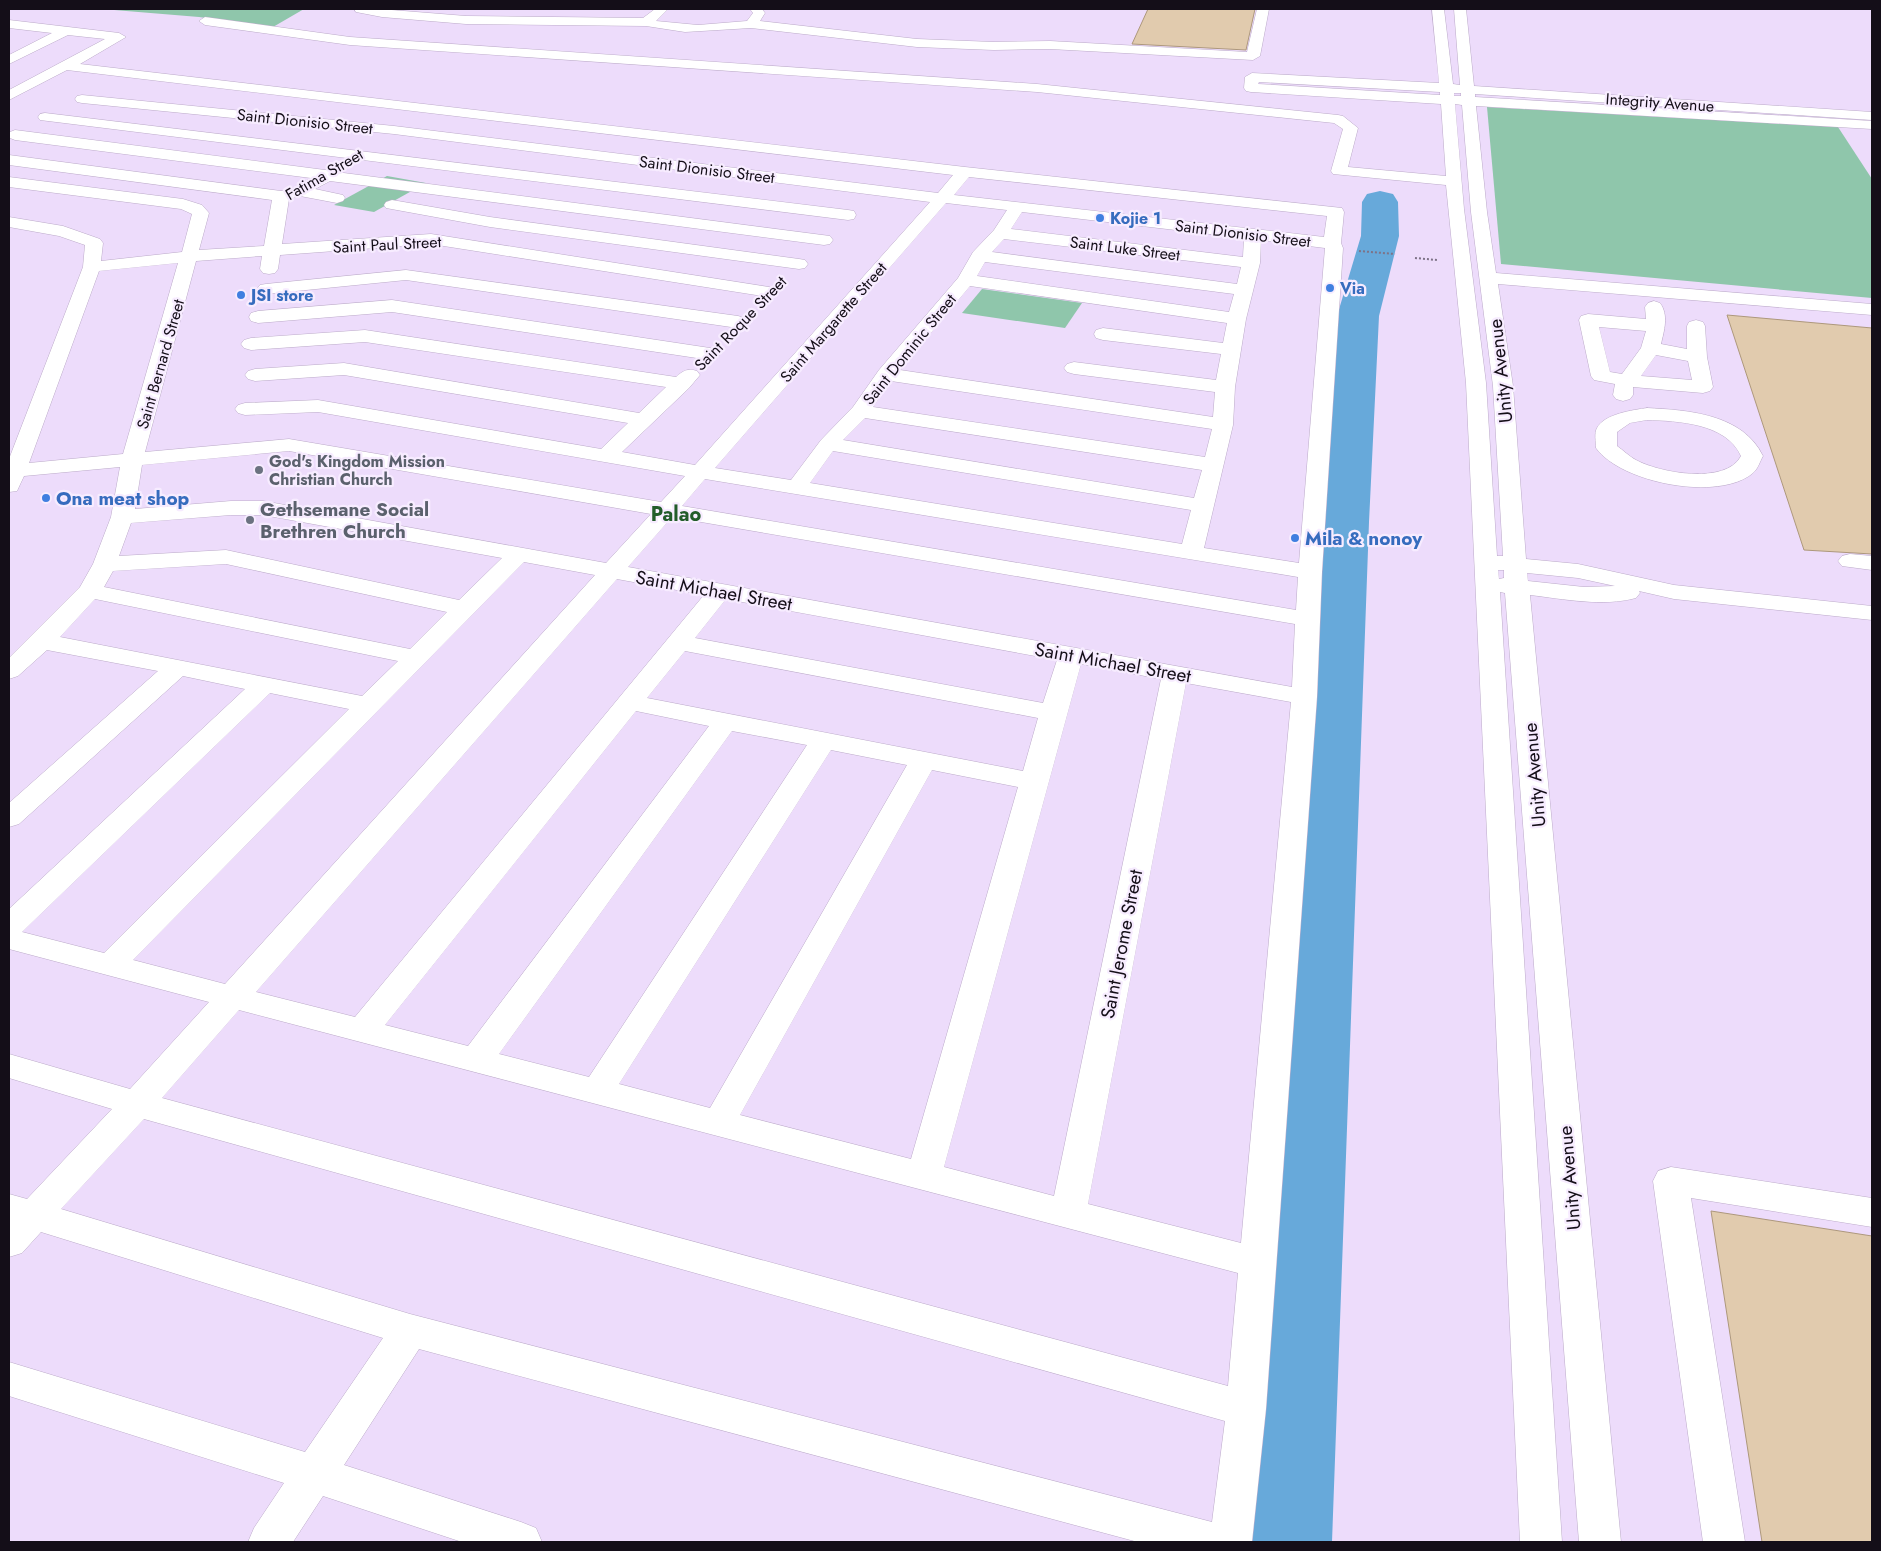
<svg xmlns="http://www.w3.org/2000/svg" width="1881" height="1551" viewBox="0 0 1881 1551" font-family="Jost,sans-serif">
  <rect width="100%" height="100%" fill="#eddcfb"/>
  <g fill="#8fc6ab">
    <path d="M102 9H304L273 27 199 17Z"/>
    <path d="M1487 107 1838 127 1872 179V298L1501 264Z"/>
    <path d="M387 176 426 183 374 212 334 205Z"/>
    <path d="M982 289 1082 303 1065 328 962 313Z"/>
  </g>
  <g fill="none" stroke-linecap="round" stroke-linejoin="round">
    <path fill="#67a9da" fill-rule="evenodd" d="M1380 191 1393 194 1398 202 1399 236 1379 316 1369 522 1332 1542H1238L1319 522 1337 316 1361 236 1362 202 1367 194Z"/>
  </g>
  <g fill="#e1cbae" stroke="#ad987c">
    <path d="M1148 9H1255L1246 50 1132 44Z"/>
    <path d="M1727 315 1872 328V554L1804 550Z"/>
    <path d="M1711 1211 1872 1236V1542H1762Z"/>
  </g>
  <g fill="none" stroke-linecap="round" stroke-linejoin="round">
    <g stroke="#bcabc9" stroke-width="1">
      <g id="minor">
        <path d="M354 9H379L466 16 643 18 655 9H668L656 21 698 25 747 21 753 13 750 9H762L765 13 760 21 917 39 994 42 1050 41 1247 52 1257 9H1269L1260 56 1253 60 1050 49 994 50 917 47 751 28 685 32 646 26 466 24 382 17 356 12Z"/>
        <path d="M1432 9H1444L1453 84 1460 85 1454 9H1466L1474 86 1872 112V120L1475 94V97L1872 121V129L1476 106 1487 212 1496 273 1872 304V315L1498 284 1513 386 1526 559 1578 564 1674 585 1872 606V620L1674 599 1639 591 1640 593 1636 598C1602 607 1564 599 1530 595L1621 1542H1579L1505 593 1500 592 1562 1542H1520L1466 383 1446 185 1333 174 1331 171 1343 129 1334 123 1037 92 350 45 205 25 199 21 205 17 350 37 1037 84 1338 115 1343 116 1358 128 1348 167 1446 176 1441 104 1251 92 1246 91 1244 88 1245 77 1252 73 1439 83ZM1259 82 1440 92V95L1258 84ZM1454 93H1461V96H1454ZM1455 104 1462 105 1471 212 1493 386 1503 556H1497L1486 383 1464 209ZM1498 570H1504V578L1499 579ZM1527 573 1578 578 1615 586 1584 587 1528 581Z"/>
        <path d="M9 20 119 33 126 37 80 64 965 167 1342 208 1344 212 1341 243 1343 248 1322 572 1317 697 1266 1409 1252 1542H1138L419 1349 344 1465 521 1522 536 1528 542 1542H462L323 1496 293 1542H248L254 1528 284 1483 9 1396V1362L305 1452 383 1338 41 1232 22 1253 9 1257V1194L27 1199 112 1109 9 1078V1054L130 1089 209 1002 9 949V909L245 689 183 676 19 824 9 827V803L158 671 47 650 18 676 9 679V658L80 587 93 564 111 517 120 467 24 476 17 491 9 492V459L83 267 85 245 59 236 9 227V217L63 226 100 239 103 243 101 261 182 252 192 214 181 209 9 187V177L183 199 202 205 209 213 199 250 264 246 272 200 9 165V155L281 191 294 188 311 178 15 140 10 138V132L15 130 325 170 330 169 336 172 830 236 833 240 830 244 824 245 330 181 315 189 343 195 345 198 343 201 337 203 300 196 289 199 282 244 431 234 769 287 775 288 778 292 775 296 769 297 431 244 280 255 278 269 275 273 269 274 263 273 260 269 262 256 196 261 145 452 289 439 661 502 685 476 318 412 245 415 238 413 235 409 238 405 245 403 318 400 601 449 628 423 344 375 255 381 248 379 245 375 248 371 255 369 344 363 639 413 666 387 365 342 251 350 244 348 241 344 244 340 251 338 365 330 676 377C683 371 687 368 697 371L700 375 689 388 622 452 695 465 930 202 394 134 82 103 77 102 75 99 77 96 82 95 394 126 938 193 953 175 67 70 9 100V90L105 39 68 35 9 64V55L52 33 9 28ZM969 177 1327 216 1324 237 954 195ZM946 203 1007 210 994 230 973 252 958 278 879 370 853 407 821 440 791 480 715 468ZM1022 212 1244 238 1243 257 1011 229ZM1004 239 1241 267 1237 284 992 252ZM1261 240 1325 248 1299 563 1204 548 1233 425 1235 387 1246 319 1260 263ZM985 262 1234 294 1229 312 977 276ZM178 263 123 454 29 463 99 271ZM970 286 1227 323 1223 343 1103 328 1096 330 1094 334 1096 338 1103 340 1221 354 1216 380 1074 362 1067 364 1064 368 1067 372 1074 374 1215 392 1213 417 900 370ZM891 381 1212 429 1205 457 873 407ZM865 418 1202 470 1194 498 843 440ZM289 451 651 514 606 563 263 501H231L135 509 142 465ZM833 451 1191 510 1182 544 810 483ZM705 479 1298 577 1296 610 682 506ZM231 515H263L502 558 459 600 226 550 119 556 131 523ZM672 517 1295 624 1292 687 628 567ZM524 562 595 575 225 984 133 960ZM226 564 447 612 410 649 104 587 113 571ZM617 579 704 595 355 1017 256 992ZM95 599 398 661 362 696 60 637ZM726 599 1057 660 1043 703 695 638ZM685 651 1038 718 1023 771 647 698ZM1081 664 1161 679 1054 1196 944 1167ZM1186 683 1291 702 1241 1243 1088 1204ZM270 693 349 709 104 953 22 932ZM636 711 709 726 468 1046 385 1025ZM732 731 807 745 589 1077 499 1054ZM831 750 907 765 710 1108 619 1084ZM932 770 1018 787 911 1159 740 1115ZM239 1010 1238 1273 1228 1386 162 1098ZM144 1119 1225 1421 1212 1522 410 1314 61 1209Z"/>
        <path d="M45 113 848 210 854 211 856 215 854 219 848 220 40 120 38 117 40 114Z"/>
        <path d="M392 200 490 217 799 259 805 260 808 264 805 268 799 269 490 227 386 208 384 205 386 202Z"/>
        <path d="M406 270 738 316 745 318 747 322 745 326 738 328 406 280 266 294 260 293 257 289 260 285 266 284Z"/>
        <path d="M392 300 710 348 717 350 720 354 717 358 710 360 392 312 258 323 251 321 249 317 251 313 258 311Z"/>
        <path d="M1654 301 1660 303C1669 315 1664 331 1661 344L1687 349V326L1689 322 1696 320 1703 322 1705 326 1707 357 1713 387 1710 391 1703 393 1633 387V395L1630 399 1623 401 1616 399 1613 395 1615 384 1594 380 1591 376 1579 320 1581 316 1588 314 1646 319 1645 307 1648 303ZM1599 327 1646 331 1641 348 1622 374 1610 372ZM1656 355 1688 361 1692 380 1641 376Z"/>
        <path d="M1647 408C1688 410 1743 414 1763 456 1760 461 1758 469 1753 473 1719 502 1621 483 1596 448 1596 442 1594 433 1597 428 1604 414 1633 410 1647 408ZM1647 420C1678 421 1726 423 1741 456 1726 485 1660 473 1636 460 1630 457 1623 450 1617 446V432L1630 423Z"/>
        <path d="M1850 554 1872 556V570L1842 566 1838 561 1842 556Z"/>
        <path d="M1671 1167 1872 1198V1227L1691 1198 1745 1542H1703L1653 1181 1658 1171Z"/>
      </g>
    </g>
    <g stroke="#7e7387" stroke-width="2" stroke-dasharray="2 2" stroke-linecap="butt">
      <path d="M1359 251 1395 254"/>
      <path d="M1415 258 1437 260"/>
    </g>
    <use href="#minor" fill="#fff" fill-rule="evenodd"/>
  </g>
  <g fill="#3f7fe0" stroke="#f7ecff" stroke-width="2">
    <circle cx="1100" cy="218" r="5"/>
    <circle cx="1330" cy="288" r="5"/>
    <circle cx="241" cy="295" r="5"/>
    <circle cx="46" cy="498" r="5"/>
    <circle cx="1295" cy="538" r="5"/>
  </g>
  <g fill="#6b7280" stroke="#f7ecff" stroke-width="2">
    <circle cx="259" cy="470" r="5"/>
    <circle cx="250" cy="520" r="5"/>
  </g>
  <g text-anchor="middle" stroke-width="4.5" stroke-linejoin="round" paint-order="stroke">
    <g font-size="16" fill="#140e18" stroke="#f7ecff">
      <text transform="translate(1660 102) rotate(4)" y="6">Integrity Avenue</text>
      <text transform="translate(305 121) rotate(6)" y="6">Saint Dionisio Street</text>
      <text transform="translate(707 169) rotate(7)" y="6">Saint Dionisio Street</text>
      <text transform="translate(324 174) rotate(-30)" y="6">Fatima Street</text>
      <text transform="translate(1243 233) rotate(7)" y="6">Saint Dionisio Street</text>
      <text transform="translate(387 244) rotate(-3)" y="6">Saint Paul Street</text>
      <text transform="translate(1125 248) rotate(7)" y="6">Saint Luke Street</text>
      <text transform="translate(833 322) rotate(-49)" y="6">Saint Margarette Street</text>
      <text transform="translate(740 323) rotate(-46)" y="6">Saint Roque Street</text>
      <text transform="translate(909 349) rotate(-51)" y="6">Saint Dominic Street</text>
      <text transform="translate(160 364) rotate(-74)" y="6">Saint Bernard Street</text>
    </g>
    <g font-size="16" font-weight="bold" fill="#366cbe" stroke="#f7ecff" text-anchor="start">
      <text x="1110" y="224">Kojie 1</text>
      <text x="1340" y="294">Via</text>
      <text x="251" y="301">JSI store</text>
    </g>
    <g font-size="16" font-weight="bold" fill="#5b616d" stroke="#f7ecff" text-anchor="start">
      <text x="269" y="467">God's Kingdom Mission<tspan x="269" dy="18">Christian Church</tspan></text>
    </g>
    <g font-size="19" fill="#140e18" stroke="#f7ecff">
      <text transform="translate(1500 371) rotate(-96)" y="7">Unity Avenue</text>
      <text transform="translate(714 590) rotate(10)" y="7">Saint Michael Street</text>
      <text transform="translate(1113 662) rotate(10)" y="7">Saint Michael Street</text>
      <text transform="translate(1534 775) rotate(-95)" y="7">Unity Avenue</text>
      <text transform="translate(1121 944) rotate(-79)" y="7">Saint Jerome Street</text>
      <text transform="translate(1569 1178) rotate(-95)" y="7">Unity Avenue</text>
    </g>
    <g font-size="19" font-weight="bold" fill="#366cbe" stroke="#f7ecff" text-anchor="start">
      <text x="56" y="505">Ona meat shop</text>
      <text x="1305" y="545">Mila &amp; nonoy</text>
    </g>
    <g font-size="19" font-weight="bold" fill="#5b616d" stroke="#f7ecff" text-anchor="start">
      <text x="260" y="516">Gethsemane Social<tspan x="260" dy="22">Brethren Church</tspan></text>
    </g>
    <g font-size="20" font-weight="bold" fill="#225c2a" stroke="#f7ecff">
      <text x="676" y="521">Palao</text>
    </g>
  </g>
  <rect width="1881" height="1551" fill="none" stroke="#140e18" stroke-width="20"/>
</svg>
